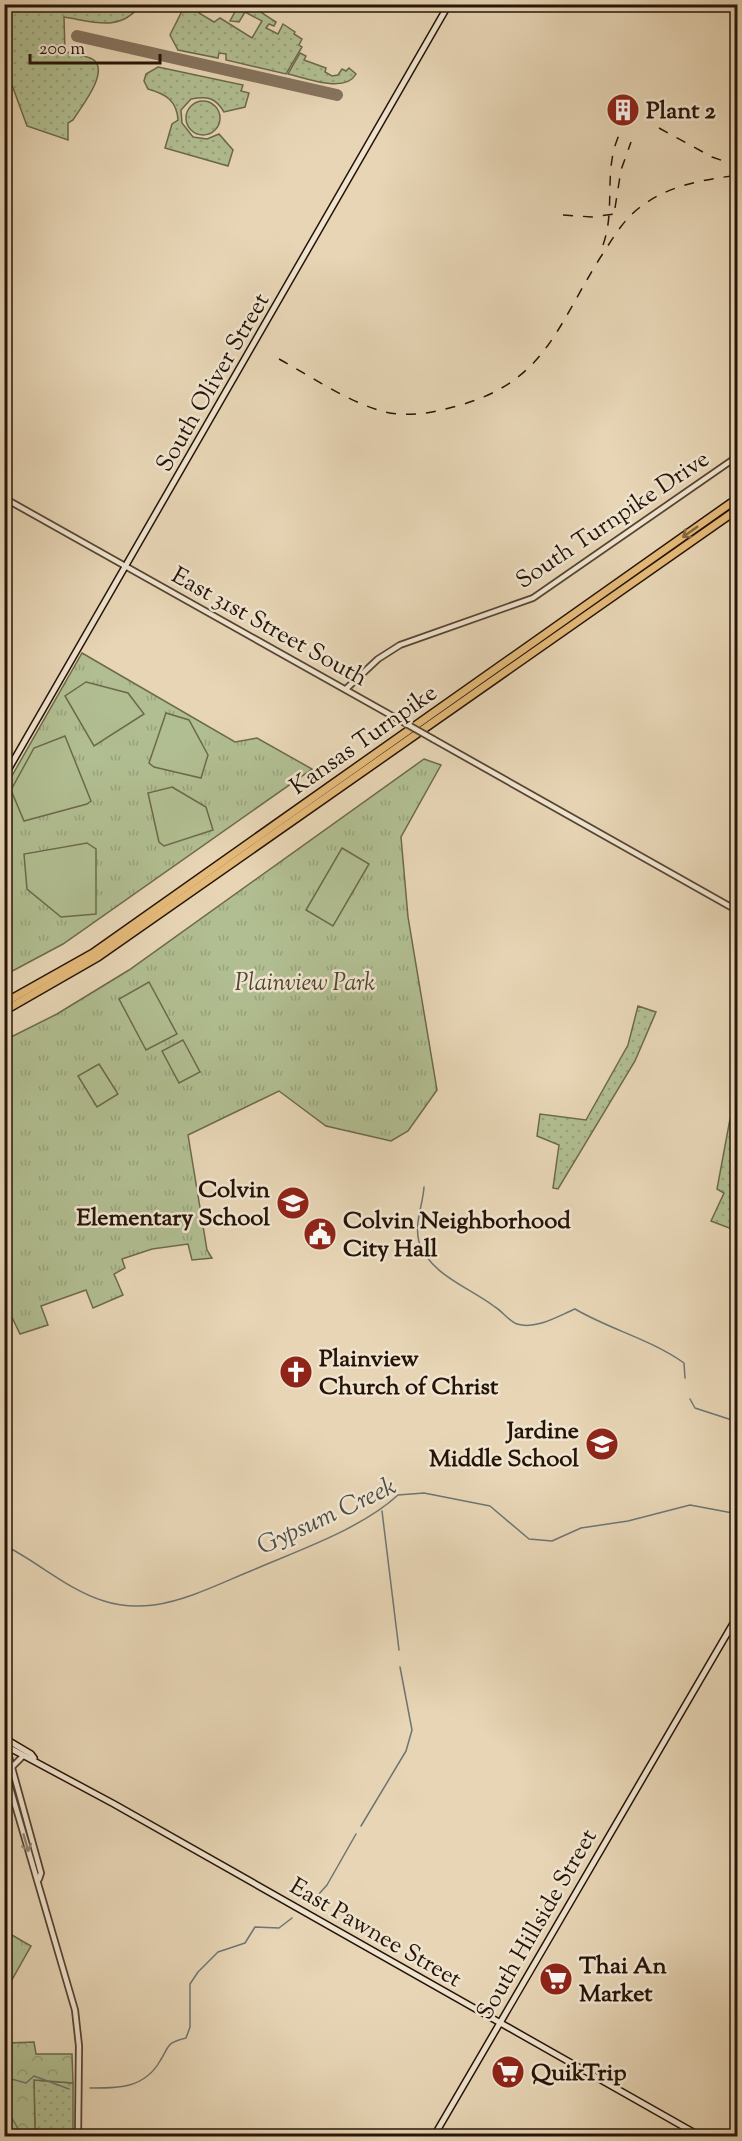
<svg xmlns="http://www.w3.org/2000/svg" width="742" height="2141" viewBox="0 0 742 2141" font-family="'Sorts Mill Goudy',serif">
  <defs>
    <pattern id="grass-dots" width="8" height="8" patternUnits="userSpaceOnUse" patternTransform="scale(1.5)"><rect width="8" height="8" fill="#b1be91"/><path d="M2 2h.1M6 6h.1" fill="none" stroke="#98a27c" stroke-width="1.8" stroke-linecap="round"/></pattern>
    <pattern id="forest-crowns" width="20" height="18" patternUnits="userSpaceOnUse" patternTransform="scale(1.5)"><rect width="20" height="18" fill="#b1be91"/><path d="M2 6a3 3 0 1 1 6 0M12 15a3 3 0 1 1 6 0" fill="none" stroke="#98a27c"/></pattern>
    <pattern id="park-tufts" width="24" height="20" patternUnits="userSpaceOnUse" patternTransform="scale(1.5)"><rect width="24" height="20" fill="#b1be91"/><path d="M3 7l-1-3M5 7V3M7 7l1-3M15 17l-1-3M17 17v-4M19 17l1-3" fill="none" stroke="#98a27c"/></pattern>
  </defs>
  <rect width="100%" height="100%" fill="#e7d5b5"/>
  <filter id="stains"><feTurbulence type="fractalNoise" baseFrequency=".00333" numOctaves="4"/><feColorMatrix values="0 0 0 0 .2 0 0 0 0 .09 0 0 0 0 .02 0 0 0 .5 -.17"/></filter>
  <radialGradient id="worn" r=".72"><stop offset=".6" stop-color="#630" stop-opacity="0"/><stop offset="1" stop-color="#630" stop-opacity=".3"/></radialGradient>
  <g fill="url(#grass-dots)" stroke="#6c694c" stroke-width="1.5">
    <path d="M5 4 140 5C121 33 91 21 64 17L65 52C74 54 87 55 94 60 109 73 81 107 73 120L68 123V140L27 126 5 66Z"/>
    <path d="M203 5 199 13 214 22 220 18 252 38 262 21 245 12 239 22 230 21 237 8 232 5C256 4 259 12 276 22L274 26 269 24 266 28 278 34 283 24 295 32 294 34 302 39 299 45 302 47 286 74 226 60V54L219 53 218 58 178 50 170 35 185 5Z"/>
    <path d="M300 53 306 56 304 60 326 68 325 72 332 76 338 75 342 69 346 71 349 68 356 74C345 94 306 78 288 74Z"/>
    <path d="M158 67 243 85 241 91 249 93 245 107 224 112C215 97 207 96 191 99L181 110 182 123 193 137 207 139 219 134 233 150 228 166 165 148 172 124 178 120C177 101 166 94 148 89L144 81 146 74Z"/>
    <circle cx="203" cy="118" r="17"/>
    <path d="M638 1006 656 1012 635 1061 558 1189 553 1188 559 1145 537 1136 540 1114 586 1120 628 1045Z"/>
    <path d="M737 1106V1231L711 1221 724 1193 717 1189 730 1119Z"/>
    <path d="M34 2080 73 2083V2136H33L35 2130Z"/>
  </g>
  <path fill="url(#forest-crowns)" stroke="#6c694c" stroke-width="1.5" d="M34 2042 36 2054H72L73 2083 34 2080 35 2130 33 2136H5V2045L7 2043Z"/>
  <g fill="url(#park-tufts)" stroke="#6c694c" stroke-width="1.5">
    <path d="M82 653 235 742 257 738 312 769 63 944 5 975V788Z"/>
    <path d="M424 759 441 765 401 837 408 917 437 1090 408 1131 391 1141 326 1126 279 1091 188 1135 207 1250 212 1258 192 1260 188 1244 152 1249 122 1259 125 1268 114 1274 123 1295 93 1308 86 1290 41 1306 48 1325 20 1334 7 1307 5 1308V1040L57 1014 129 970Z"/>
    <path d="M5 1931 31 1946 5 1992Z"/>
  </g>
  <g fill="#b1be91" stroke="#6c694c" stroke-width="1.5">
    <path d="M86 682 128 693 144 714 94 746 65 696Z"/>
    <path d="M166 713 189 720 208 755 201 778 154 767 149 763Z"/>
    <path d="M65 736 91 801 87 804 24 821 11 790 34 748Z"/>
    <path d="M172 787 206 807 213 830 164 846 159 842 148 793Z"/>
    <path d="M87 843 96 849V914L61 917 27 889 24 854Z"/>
    <path d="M342 848 369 864 333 926 306 910Z"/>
    <path d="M149 982 177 1034 146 1050 119 999Z"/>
    <path d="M183 1040 200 1072 179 1083 162 1051Z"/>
    <path d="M99 1064 118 1094 97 1107 78 1076Z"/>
  </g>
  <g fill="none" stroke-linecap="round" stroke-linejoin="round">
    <g stroke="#6d7573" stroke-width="1.5">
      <path d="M424 1187C423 1205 414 1223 419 1242 430 1275 469 1287 495 1307 502 1311 510 1322 517 1324 536 1330 558 1316 575 1309 611 1330 650 1339 684 1363L685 1378"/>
      <path d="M690 1399 695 1408 738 1422"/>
      <path d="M382 1511 399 1650"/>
      <path d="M735 1514 738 1494"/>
      <path d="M4 1545C38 1562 68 1590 104 1601 119 1606 138 1607 154 1605 188 1600 221 1583 253 1570 299 1550 361 1529 398 1495L424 1493 490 1506 529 1539 552 1541 581 1528 628 1521 690 1505 738 1514"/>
      <path d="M361 1826 406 1751 412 1730 400 1667"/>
      <path d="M310 1904 327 1885 356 1834"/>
      <path d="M4 2077 26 2083 34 2076 69 2089"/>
      <path d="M90 2088C117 2088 144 2089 160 2061 170 2045 166 2043 186 2038L190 2027V1984L198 1972 218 1952 245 1943 255 1927 279 1928 292 1918"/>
      <path d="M4 2104 17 2127 16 2136"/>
    </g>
    <path stroke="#86745e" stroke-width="12" d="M77 36 337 95"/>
    <g stroke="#564433" stroke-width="8">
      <g id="tertiary">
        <path d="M4 498 403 722"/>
        <path d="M346 689 378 659 400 645 533 598 738 456"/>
        <path d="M433 739 738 911"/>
        <path d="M6 1746 41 1873 39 1879"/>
        <path d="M4 1767 75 2010 79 2046 78 2136"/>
        <path d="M12 1767 23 1756"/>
      </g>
    </g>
    <g stroke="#261408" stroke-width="8">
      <g id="secondary">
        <path d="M4 777 449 4"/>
        <path d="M4 1738 31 1754 34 1758"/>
        <path d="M4 1745 114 1804 700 2136"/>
        <path d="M434 2136 738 1615"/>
      </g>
    </g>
    <g stroke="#261408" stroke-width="10">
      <g id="motorway">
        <path d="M4 1003 93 953 738 498"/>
        <path d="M4 1011 98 957 738 509"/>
      </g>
    </g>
    <use href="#tertiary" stroke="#efe4cf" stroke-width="4.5"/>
    <use href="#secondary" stroke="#efe4cf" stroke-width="5"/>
    <use href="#motorway" stroke="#e4ba7a" stroke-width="7"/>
    <g stroke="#261408" stroke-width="1.5" stroke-dasharray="10 10" stroke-linecap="butt">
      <path d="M659 128 712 157 738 166"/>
      <path d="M615 208 621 170 631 142"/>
      <path d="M563 215 592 217 615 214"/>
      <path d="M603 245C616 209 603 171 619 135"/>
      <path d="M279 359C312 377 345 400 381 411 406 418 432 413 457 406 545 382 556 328 600 258 612 240 622 221 639 208 668 185 703 180 738 175"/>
    </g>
    <g stroke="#564433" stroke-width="8" stroke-linecap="butt">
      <path id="tertiary-bridge" d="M403 722 433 739"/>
    </g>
    <use href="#tertiary-bridge" stroke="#efe4cf" stroke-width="4.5"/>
  </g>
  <defs><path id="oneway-shaft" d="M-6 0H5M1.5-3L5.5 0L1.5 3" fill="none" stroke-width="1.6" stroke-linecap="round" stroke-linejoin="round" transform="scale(1.5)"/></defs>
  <use stroke="#856741" href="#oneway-shaft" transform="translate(690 532) rotate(145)"/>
  <use stroke="#958675" href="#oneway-shaft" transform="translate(26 1843) rotate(74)"/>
  <defs>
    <g id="building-disc" transform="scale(1.725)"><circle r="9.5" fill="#8f2418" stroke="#efe4cf"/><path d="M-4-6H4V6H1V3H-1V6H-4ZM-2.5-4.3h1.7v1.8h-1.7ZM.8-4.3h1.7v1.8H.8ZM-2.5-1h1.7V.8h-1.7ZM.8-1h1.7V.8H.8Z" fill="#fff"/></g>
    <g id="school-disc" transform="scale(1.725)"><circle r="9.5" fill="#8f2418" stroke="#efe4cf"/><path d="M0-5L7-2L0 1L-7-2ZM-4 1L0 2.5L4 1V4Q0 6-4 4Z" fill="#fff"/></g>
    <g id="civic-disc" transform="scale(1.725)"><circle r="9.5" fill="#8f2418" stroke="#efe4cf"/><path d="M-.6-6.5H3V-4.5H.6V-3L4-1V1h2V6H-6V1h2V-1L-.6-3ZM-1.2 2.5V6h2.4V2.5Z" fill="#fff"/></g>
    <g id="church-disc" transform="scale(1.725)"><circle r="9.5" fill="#8f2418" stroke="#efe4cf"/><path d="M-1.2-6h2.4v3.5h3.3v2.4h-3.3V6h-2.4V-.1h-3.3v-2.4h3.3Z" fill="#fff"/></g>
    <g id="supermarket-disc" transform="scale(1.725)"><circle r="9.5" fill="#8f2418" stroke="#efe4cf"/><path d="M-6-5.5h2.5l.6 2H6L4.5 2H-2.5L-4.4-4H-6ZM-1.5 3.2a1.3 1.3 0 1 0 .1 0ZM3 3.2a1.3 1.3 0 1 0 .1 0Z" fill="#fff"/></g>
  </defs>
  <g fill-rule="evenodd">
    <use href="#building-disc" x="623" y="110"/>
    <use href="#school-disc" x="293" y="1203"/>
    <use href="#civic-disc" x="320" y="1234"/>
    <use href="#church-disc" x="296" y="1372"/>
    <use href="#school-disc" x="602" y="1444"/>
    <use href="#supermarket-disc" x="556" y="1979"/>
    <use href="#supermarket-disc" x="508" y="2072"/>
  </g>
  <g text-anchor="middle" stroke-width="5" stroke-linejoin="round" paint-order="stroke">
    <g font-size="24" font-weight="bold" fill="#261408" stroke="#efe4cf" text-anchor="start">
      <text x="646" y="118">Plant 2</text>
      <text x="270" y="1197" text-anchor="end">Colvin<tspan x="270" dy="28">Elementary School</tspan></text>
      <text x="343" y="1228">Colvin Neighborhood<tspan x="343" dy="28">City Hall</tspan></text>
      <text x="319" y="1366">Plainview<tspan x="319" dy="28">Church of Christ</tspan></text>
      <text x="579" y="1438" text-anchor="end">Jardine<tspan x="579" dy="28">Middle School</tspan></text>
      <text x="579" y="1973">Thai An<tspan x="579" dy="28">Market</tspan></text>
      <text x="531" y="2080">QuikTrip</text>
    </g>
    <g font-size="24" fill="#261408" stroke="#efe4cf">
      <text transform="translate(212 382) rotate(-60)" y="8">South Oliver Street</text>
      <text transform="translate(612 519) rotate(-34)" y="8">South Turnpike Drive</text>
      <text transform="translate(270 626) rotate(29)" y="8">East 31st Street South</text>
      <text transform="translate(363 739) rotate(-35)" y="8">Kansas Turnpike</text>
      <text transform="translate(536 1924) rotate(-60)" y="8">South Hillside Street</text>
      <text transform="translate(376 1932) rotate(30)" y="8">East Pawnee Street</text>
    </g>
    <g font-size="24" font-style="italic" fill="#504731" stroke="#efe4cf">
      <text x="305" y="990">Plainview Park</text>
    </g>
    <g font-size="26" font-style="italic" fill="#504c46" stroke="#efe4cf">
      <text transform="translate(326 1515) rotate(-25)" y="9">Gypsum Creek</text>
    </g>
  </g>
  <rect width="742" height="2141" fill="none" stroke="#e7d5b5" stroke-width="24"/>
  <rect x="6" y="6" width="730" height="2129" fill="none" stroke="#261408" stroke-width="3"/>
  <rect x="12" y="12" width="718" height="2117" fill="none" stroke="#261408" stroke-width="1.5"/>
  <path d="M30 54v9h130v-9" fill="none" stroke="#261408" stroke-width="3"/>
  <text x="39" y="54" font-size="18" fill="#261408" stroke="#efe4cf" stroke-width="4.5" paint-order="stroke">200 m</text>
  <rect width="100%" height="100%" filter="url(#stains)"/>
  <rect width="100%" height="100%" fill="url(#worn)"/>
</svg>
